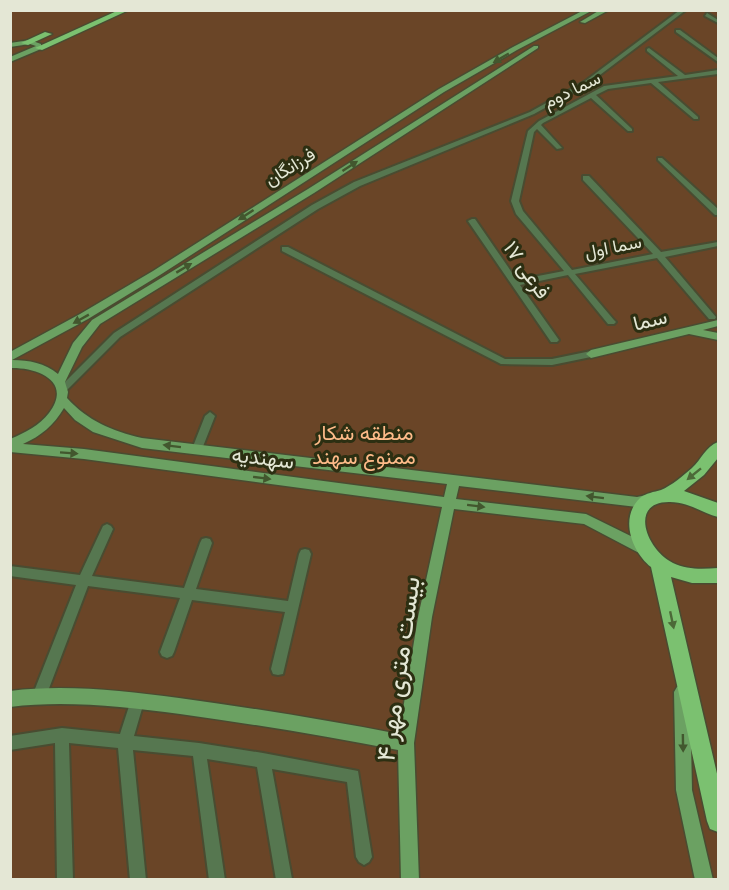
<svg xmlns="http://www.w3.org/2000/svg" width="729" height="890" viewBox="0 0 729 890" font-family="Lato,Vazirmatn,sans-serif">
  <rect width="100%" height="100%" fill="#2c2f12"/>
  <path fill="#6a4527" d="M10 11H718V879H11Z"/>
  <g fill="none" stroke-linecap="round" stroke-linejoin="round">
    <g stroke="#494c31" stroke-width="4">
      <g id="street">
        <path d="M680 10H686L588 84 534 114 360 186 318 209 120 337 65 392H59L57 390 114 333 312 205 354 182 530 112 584 82Z"/>
        <path d="M707 13 718 20V23L705 16Z"/>
        <path d="M676 30H680L718 58V62L676 32Z"/>
        <path d="M649 48 685 75 718 70V74L658 82 698 117V119H694L651 83 608 89 596 95 632 129V131H628L591 98 543 123 541 125 562 148 557 149 537 129 534 132 519 201 523 211 572 270 653 254 583 180V176H589L661 252 718 242V246L665 257 716 317 715 319H709L657 258 575 274 614 320 616 322 614 324H608L568 275 520 285 559 340 557 342H551L468 221 472 219H475L517 280 564 271 516 214 511 201 528 131 539 121 604 86 678 76 647 51V49Z"/>
        <path d="M658 158H662L718 209V215H715L658 160Z"/>
        <path d="M282 247H288L505 359H552L591 351 596 354 591 357 552 365 501 364 282 251Z"/>
        <path d="M210 412 215 416 202 449 201 452H193L192 449 205 416Z"/>
        <path d="M107 524 111 526 113 529 92 576 184 588 200 543 202 539 206 538 210 539 212 543 196 589 288 601 299 554 301 550 305 549 309 550 311 554 283 674 278 675 273 674 271 669 285 612 192 600 174 652 172 656 167 658 162 656 160 652 180 598 88 586 45 699 40 701 35 699 33 694 76 585 10 576V566L80 575 103 526Z"/>
        <path d="M137 695 142 697 144 702 134 736 199 743 263 753 358 771 372 857 369 862 364 865 359 862 356 857 347 782 272 769 292 879 276 880 257 767 207 759 225 880H209L193 756 133 750 146 880H130L118 748 69 743 73 880H57L55 743 10 750V736L62 728 120 734 132 697Z"/>
      </g>
    </g>
    <g stroke="#494c31" stroke-width="3">
      <g id="secondary">
        <path d="M584 10H593L517 50 444 92 160 275 88 319 12 360C29 360 45 363 58 374L73 343 92 320 308 189 534 46H538V48L314 193 100 324 82 347 65 382 68 392 67 398C88 421 112 431 142 438L637 497 651 494 656 495 657 499 656 503 637 507 459 486 456 499 586 514 651 546 653 550 651 554 646 556 641 554 584 524 454 509 432 617 414 743 419 880H401L398 750C326 736 253 724 180 714 123 707 67 700 10 707V691C67 684 122 691 179 698 253 708 326 720 399 734L418 617 442 507 84 459 10 452V439C25 433 40 425 49 413 73 381 37 367 10 368V352L80 314 153 271 439 89 513 47ZM64 408 75 420 93 432 142 448 447 484 444 497 84 449 23 444C41 436 54 425 64 408Z"/>
        <path d="M600 10H609L585 23 580 22Z"/>
        <path d="M30 40 41 44V49L10 62V57L36 46 30 44 10 47V43Z"/>
        <path d="M718 320V326L703 330 718 333V340L689 334 591 358 586 354 591 350Z"/>
        <path d="M682 684 687 687 690 692 692 790 713 880H695L676 790 674 692 677 687Z"/>
      </g>
    </g>
    <g stroke="#494c31" stroke-width="3">
      <g id="primary">
        <path d="M119 10H129L42 50 35 48Z"/>
        <path d="M45 32 52 34 28 45 21 43Z"/>
        <path d="M718 442V458L704 475 684 491 718 503V517C702 513 689 502 670 502 629 501 645 549 673 563 687 570 703 569 718 568V583H692L671 577 718 778V832L710 829 707 821 651 567C632 552 619 518 640 498 646 493 654 492 661 490 671 486 684 475 692 468 701 460 706 446 718 442Z"/>
      </g>
    </g>
    <use href="#street" fill="#567750" fill-rule="evenodd"/>
    <use href="#secondary" fill="#6ba162" fill-rule="evenodd"/>
    <use href="#primary" fill="#7bc170" fill-rule="evenodd"/>
  </g>
  <defs><path id="oneway-solid" d="M-6-.8H1V-3.2L6.5 0L1 3.2V.8H-6Z" transform="scale(1.5)"/></defs>
  <g fill="#42572e">
    <use href="#oneway-solid" transform="translate(501 58) rotate(150)"/>
    <use href="#oneway-solid" transform="translate(350 166) rotate(-33)"/>
    <use href="#oneway-solid" transform="translate(246 215) rotate(147)"/>
    <use href="#oneway-solid" transform="translate(184 268) rotate(-31)"/>
    <use href="#oneway-solid" transform="translate(81 319) rotate(151)"/>
    <use href="#oneway-solid" transform="translate(172 446) rotate(-173)"/>
    <use href="#oneway-solid" transform="translate(69 453) rotate(4)"/>
    <use href="#oneway-solid" transform="translate(262 478) rotate(7)"/>
    <use href="#oneway-solid" transform="translate(595 497) rotate(-173)"/>
    <use href="#oneway-solid" transform="translate(476 506) rotate(7)"/>
    <use href="#oneway-solid" transform="translate(683 743) rotate(89)"/>
  </g>
  <g fill="#4c6938">
    <use href="#oneway-solid" transform="translate(694 474) rotate(141)"/>
    <use href="#oneway-solid" transform="translate(672 620) rotate(78)"/>
  </g>
  <g text-anchor="middle" stroke-width="6" stroke-linejoin="round" paint-order="stroke">
    <g font-size="18" fill="#e4e7d5" stroke="#2c2f12">
      <text transform="translate(572 90) rotate(-26)" y="6">سما دوم</text>
      <text transform="translate(290 167) rotate(-32)" y="6">فرزانگان</text>
      <text transform="translate(613 247) rotate(-11)" y="6">سما اول</text>
    </g>
    <g font-size="21" fill="#e4e7d5" stroke="#2c2f12">
      <text transform="translate(527 270) rotate(55)" y="7">فرعی ۱۷</text>
      <text transform="translate(650 320) rotate(-14)" y="7">سما</text>
      <text transform="translate(263 458) rotate(7)" y="7">سهندیه</text>
    </g>
    <g font-size="21" fill="#febb89" stroke="#2c2f12">
      <text x="364" y="440">منطقه شکار<tspan x="364" dy="24">ممنوع سهند</tspan></text>
    </g>
    <g font-size="26" fill="#e4e7d5" stroke="#2c2f12">
      <text transform="translate(398 669) rotate(-82)" y="9">بیست متری مهر ۴</text>
    </g>
  </g>
  <rect width="729" height="890" fill="none" stroke="#e4e7d5" stroke-width="24"/>
</svg>
